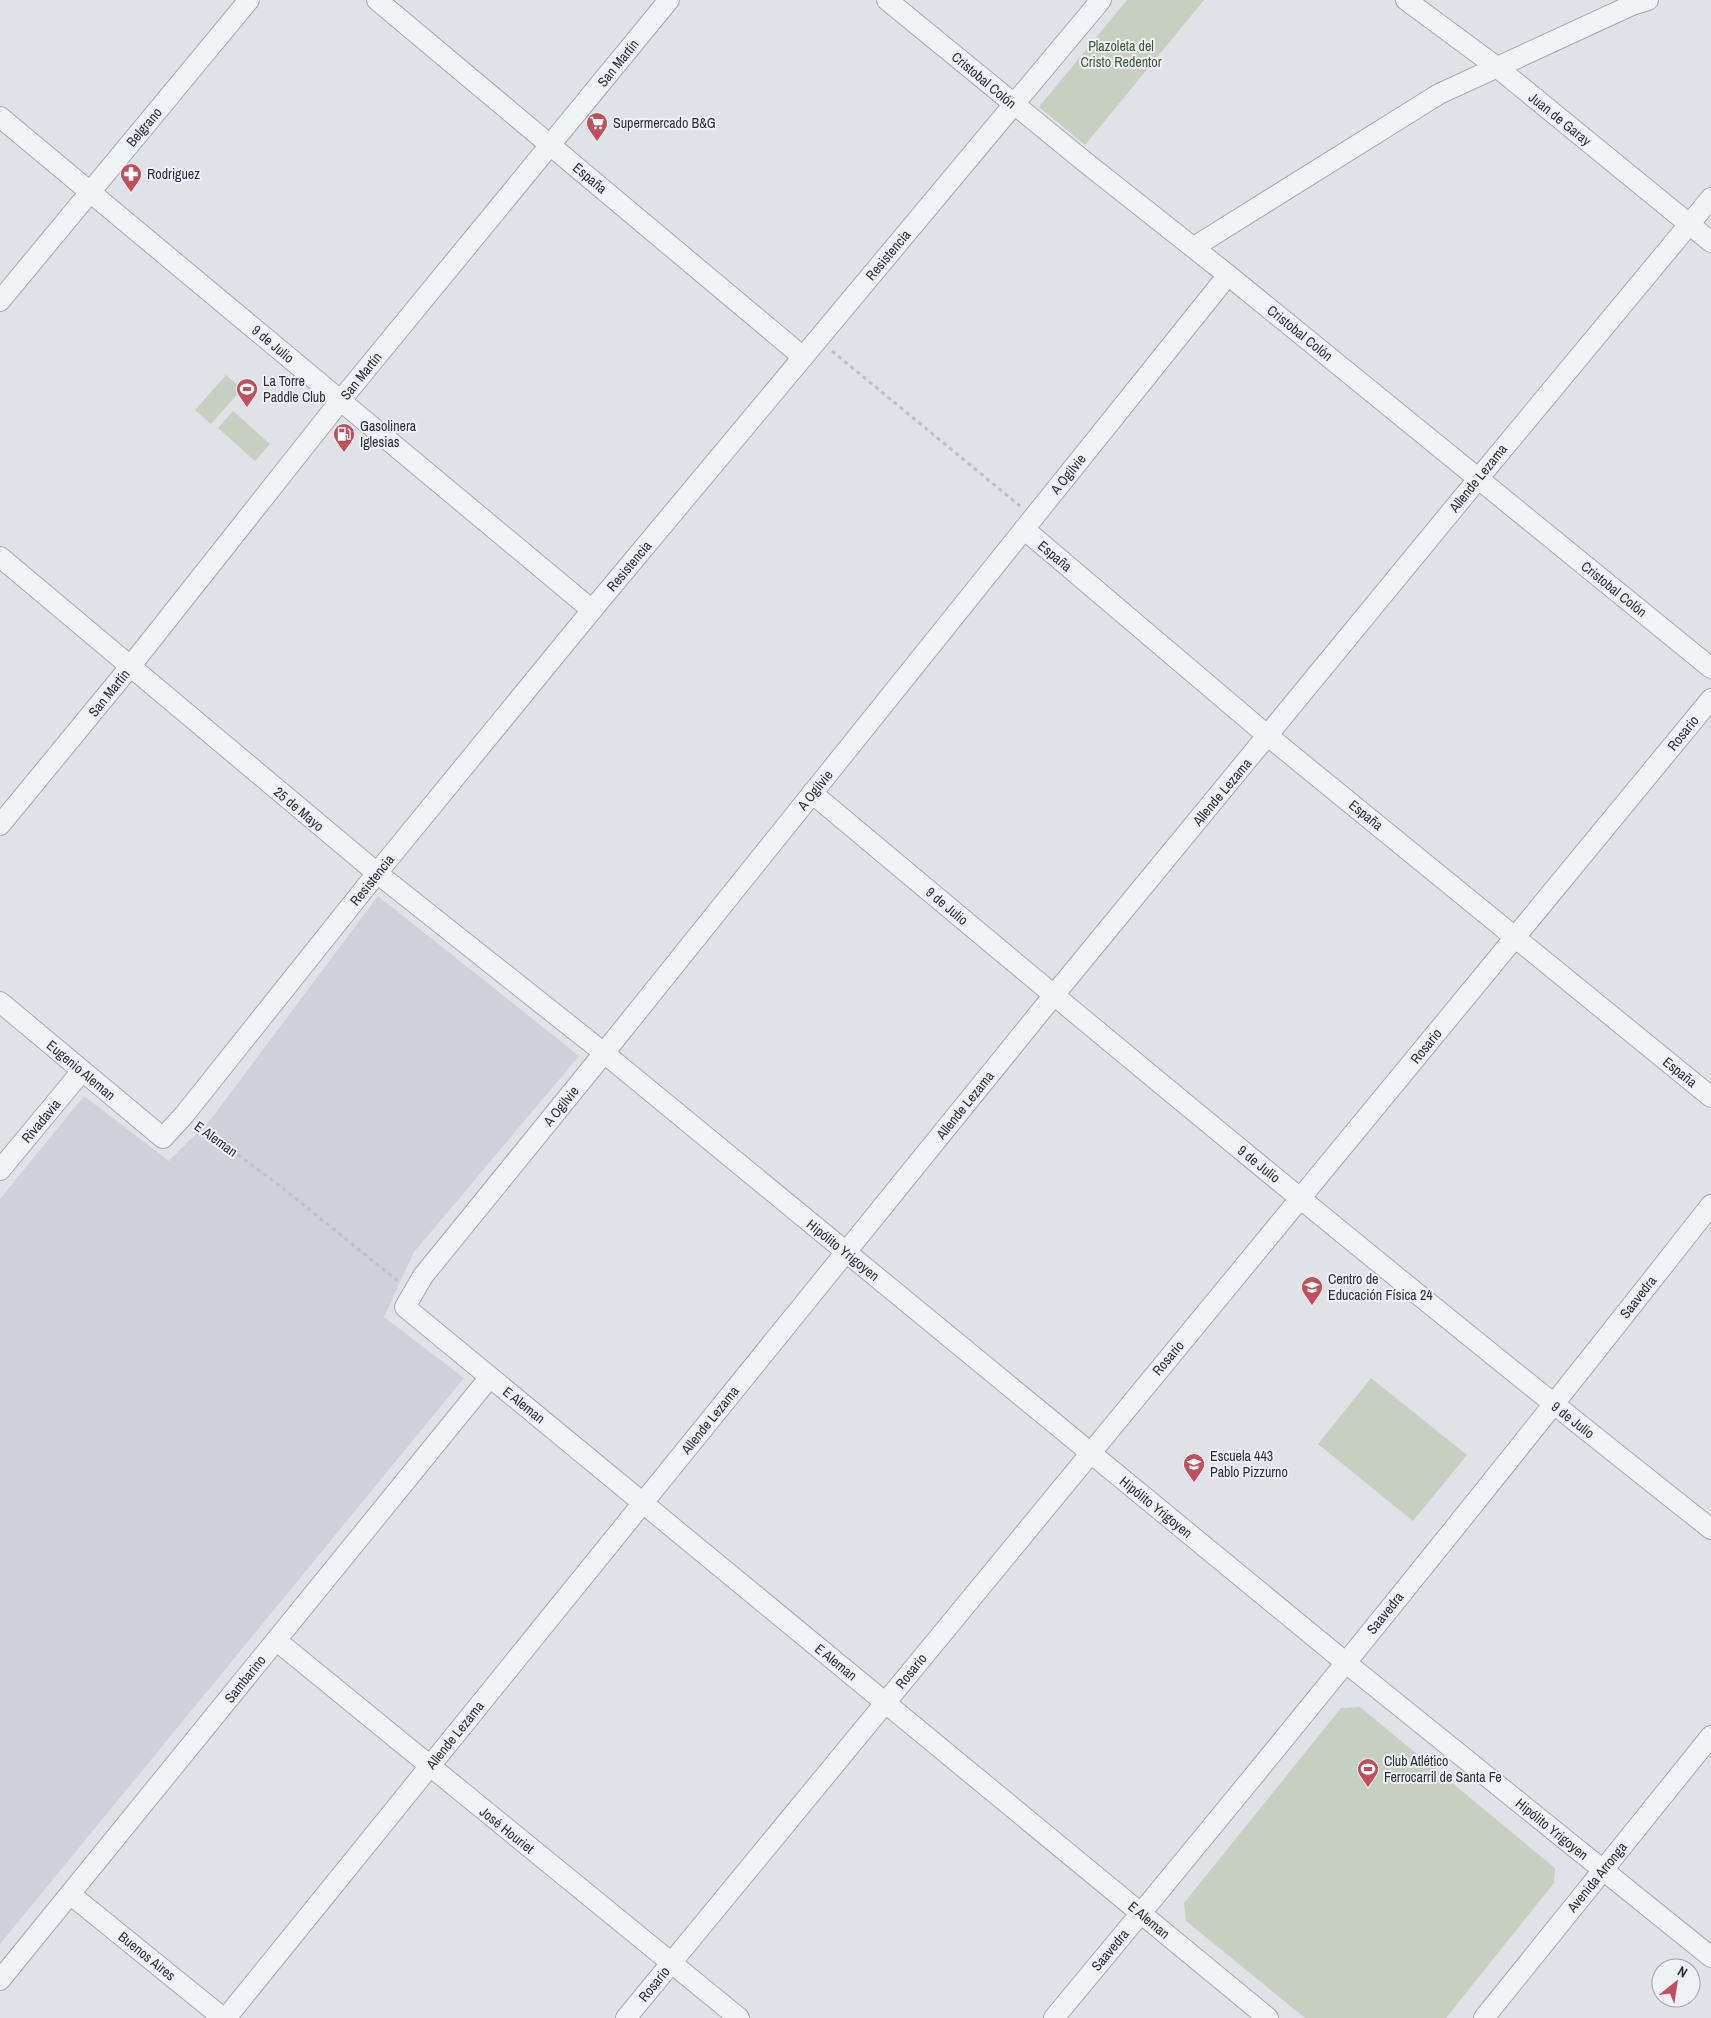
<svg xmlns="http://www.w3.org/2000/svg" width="1711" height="2018" viewBox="0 0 1711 2018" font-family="'Archivo Narrow',sans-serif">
  <rect width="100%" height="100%" fill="#dfe2e7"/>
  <path fill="#ced1d9" d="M378 896 579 1056 414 1252 384 1317 464 1378 0 1944V1199L84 1096 169 1161 211 1119Z"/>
  <g fill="#c5d0c1">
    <path d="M1127 0H1204L1085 145 1039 107Z"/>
    <path d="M226 375 242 389 211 424 195 410Z"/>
    <path d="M233 411 270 444 255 461 218 428Z"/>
    <path d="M1371 1378 1467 1455 1413 1521 1318 1444Z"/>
    <path d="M1360 1707 1555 1868 1554 1883 1446 2018H1305L1186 1921 1184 1903 1341 1708Z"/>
  </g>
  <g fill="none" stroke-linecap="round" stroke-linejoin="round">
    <g stroke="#a5a9b1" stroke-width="22">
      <g id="street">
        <path d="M377 0 803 357"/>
        <path d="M887 0 1085 162 1228 275 1711 668"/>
        <path d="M1406 0 1498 68 1711 242"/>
        <path d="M0 117 592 610"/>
        <path d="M1194 247 1439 94 1632 5 1648 0"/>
        <path d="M1228 275 604 1053 423 1276 405 1307 1268 2018"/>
        <path d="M0 301 249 0"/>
        <path d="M1024 529 1268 736 1711 1097"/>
        <path d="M0 557 377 873 604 1053 1345 1662 1711 1957"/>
        <path d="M812 793C1109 1042 1407 1289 1711 1529"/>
        <path d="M0 825 129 668 341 400 669 0"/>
        <path d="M0 1002 163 1138 184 1115 377 873 592 610 1101 0"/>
        <path d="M0 1170 82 1071"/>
        <path d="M277 1641 739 2018"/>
        <path d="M70 1894 223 2018"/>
        <path d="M0 1980 490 1377"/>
        <path d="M226 2018 1054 995 1478 479 1711 198"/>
        <path d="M626 2018 1711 699"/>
        <path d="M1054 2018C1277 1750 1496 1479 1711 1205"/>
        <path d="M1484 2018 1711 1736"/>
      </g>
    </g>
    <g stroke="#bec0c6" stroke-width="3" stroke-dasharray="4 4" stroke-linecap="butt">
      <path d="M832 351 1020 506"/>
      <path d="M199 1126 279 1185 399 1282"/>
    </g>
    <use href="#street" stroke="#f2f3f6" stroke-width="20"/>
  </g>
  <defs>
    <g id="supermarket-pin" transform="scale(1.125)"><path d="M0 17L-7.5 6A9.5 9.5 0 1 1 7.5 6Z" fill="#c24e5c" stroke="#eff1f5"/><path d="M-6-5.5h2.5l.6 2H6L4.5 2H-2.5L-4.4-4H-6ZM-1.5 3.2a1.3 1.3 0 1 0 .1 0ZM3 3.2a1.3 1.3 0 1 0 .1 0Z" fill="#fff"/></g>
    <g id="pharmacy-pin" transform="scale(1.125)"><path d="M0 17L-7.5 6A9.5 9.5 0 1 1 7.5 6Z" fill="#c24e5c" stroke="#eff1f5"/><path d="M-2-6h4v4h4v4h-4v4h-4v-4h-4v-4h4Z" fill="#fff"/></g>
    <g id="stadium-pin" transform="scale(1.125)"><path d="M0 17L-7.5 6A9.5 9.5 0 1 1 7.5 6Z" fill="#c24e5c" stroke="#eff1f5"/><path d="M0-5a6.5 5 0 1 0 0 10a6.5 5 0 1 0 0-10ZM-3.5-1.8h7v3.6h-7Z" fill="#fff"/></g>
    <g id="fuel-pin" transform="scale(1.125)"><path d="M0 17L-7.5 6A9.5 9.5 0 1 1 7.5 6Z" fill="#c24e5c" stroke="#eff1f5"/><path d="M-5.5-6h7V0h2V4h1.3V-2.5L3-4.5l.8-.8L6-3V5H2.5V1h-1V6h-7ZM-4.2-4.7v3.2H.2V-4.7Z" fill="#fff"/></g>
    <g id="school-pin" transform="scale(1.125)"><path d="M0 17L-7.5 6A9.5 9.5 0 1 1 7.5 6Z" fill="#c24e5c" stroke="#eff1f5"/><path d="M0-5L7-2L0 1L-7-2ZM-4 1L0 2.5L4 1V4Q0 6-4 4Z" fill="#fff"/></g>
  </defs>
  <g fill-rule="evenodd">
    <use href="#supermarket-pin" x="597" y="123"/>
    <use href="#pharmacy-pin" x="131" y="174"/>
    <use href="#stadium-pin" x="247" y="389"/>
    <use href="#fuel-pin" x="344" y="434"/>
    <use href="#school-pin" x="1312" y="1287"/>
    <use href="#school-pin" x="1194" y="1464"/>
    <use href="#stadium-pin" x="1368" y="1769"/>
  </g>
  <g text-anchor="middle" stroke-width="4" stroke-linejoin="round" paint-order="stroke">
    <g font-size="14" fill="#3d5838" stroke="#eff1f5">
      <text x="1121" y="51">Plazoleta del<tspan x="1121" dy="16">Cristo Redentor</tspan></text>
    </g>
    <g font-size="14" fill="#2a303d" stroke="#eff1f5">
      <text transform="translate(618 63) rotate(-51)" y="5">San Martín</text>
      <text transform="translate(984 80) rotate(40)" y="5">Cristobal Colón</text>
      <text transform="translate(1560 119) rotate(39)" y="5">Juan de Garay</text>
      <text transform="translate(144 127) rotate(-50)" y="5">Belgrano</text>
      <text transform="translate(590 178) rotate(40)" y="5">España</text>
      <text transform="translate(888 255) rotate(-50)" y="5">Resistencia</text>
      <text transform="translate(1300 333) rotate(39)" y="5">Cristobal Colón</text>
      <text transform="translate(273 344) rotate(40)" y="5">9 de Julio</text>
      <text transform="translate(361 376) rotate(-51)" y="5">San Martín</text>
      <text transform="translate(1068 474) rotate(-51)" y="5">A Ogilvie</text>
      <text transform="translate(1478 478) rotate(-51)" y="5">Allende Lezama</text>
      <text transform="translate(1055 556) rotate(40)" y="5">España</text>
      <text transform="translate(629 566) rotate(-50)" y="5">Resistencia</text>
      <text transform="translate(1614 589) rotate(39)" y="5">Cristobal Colón</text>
      <text transform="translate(109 693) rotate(-51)" y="5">San Martín</text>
      <text transform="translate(1683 733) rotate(-51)" y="5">Rosario</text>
      <text transform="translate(815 790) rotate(-51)" y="5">A Ogilvie</text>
      <text transform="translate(1222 792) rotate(-50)" y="5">Allende Lezama</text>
      <text transform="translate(299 809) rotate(40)" y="5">25 de Mayo</text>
      <text transform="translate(1366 815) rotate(39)" y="5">España</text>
      <text transform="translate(372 880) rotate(-51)" y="5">Resistencia</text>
      <text transform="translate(947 906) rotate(40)" y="5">9 de Julio</text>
      <text transform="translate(1426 1046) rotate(-51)" y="5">Rosario</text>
      <text transform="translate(81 1070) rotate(40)" y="5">Eugenio Aleman</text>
      <text transform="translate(1680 1072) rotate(39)" y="5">España</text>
      <text transform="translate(965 1105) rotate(-51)" y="5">Allende Lezama</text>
      <text transform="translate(561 1106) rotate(-51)" y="5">A Ogilvie</text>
      <text transform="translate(41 1121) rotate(-50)" y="5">Rivadavia</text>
      <text transform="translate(216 1139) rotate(36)" y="5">E Aleman</text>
      <text transform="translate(1259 1164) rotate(39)" y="5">9 de Julio</text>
      <text transform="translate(843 1250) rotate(39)" y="5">Hipólito Yrigoyen</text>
      <text transform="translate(1638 1297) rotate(-52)" y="5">Saavedra</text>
      <text transform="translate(1168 1358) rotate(-50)" y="5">Rosario</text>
      <text transform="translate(524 1405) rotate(39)" y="5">E Aleman</text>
      <text transform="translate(710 1420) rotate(-51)" y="5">Allende Lezama</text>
      <text transform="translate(1573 1420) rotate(38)" y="5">9 de Julio</text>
      <text transform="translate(1156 1507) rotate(39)" y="5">Hipólito Yrigoyen</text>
      <text transform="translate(1385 1613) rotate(-51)" y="5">Saavedra</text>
      <text transform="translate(836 1662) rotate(39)" y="5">E Aleman</text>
      <text transform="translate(911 1671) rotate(-51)" y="5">Rosario</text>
      <text transform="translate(245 1679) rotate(-51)" y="5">Sambarino</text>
      <text transform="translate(455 1735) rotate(-51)" y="5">Allende Lezama</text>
      <text transform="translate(1552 1829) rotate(39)" y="5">Hipólito Yrigoyen</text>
      <text transform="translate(507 1830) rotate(39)" y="5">José Houriet</text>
      <text transform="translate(1597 1877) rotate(-51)" y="5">Avenida Arronga</text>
      <text transform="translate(1149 1920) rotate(40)" y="5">E Aleman</text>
      <text transform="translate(1110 1950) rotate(-50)" y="5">Saavedra</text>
      <text transform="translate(147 1956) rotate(39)" y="5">Buenos Aires</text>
      <text transform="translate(654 1984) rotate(-51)" y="5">Rosario</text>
    </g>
    <g font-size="14" fill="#2a303d" stroke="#eff1f5" text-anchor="start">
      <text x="613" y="128">Supermercado B&amp;G</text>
      <text x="147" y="179">Rodriguez</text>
      <text x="263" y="386">La Torre<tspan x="263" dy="16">Paddle Club</tspan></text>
      <text x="360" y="431">Gasolinera<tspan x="360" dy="16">Iglesias</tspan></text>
      <text x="1328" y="1284">Centro de<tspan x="1328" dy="16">Educación Física 24</tspan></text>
      <text x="1210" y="1461">Escuela 443<tspan x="1210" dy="16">Pablo Pizzurno</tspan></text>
      <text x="1384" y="1766">Club Atlético<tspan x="1384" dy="16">Ferrocarril de Santa Fe</tspan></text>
    </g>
  </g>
  <g transform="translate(1676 1983) rotate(30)"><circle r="24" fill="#eff1f5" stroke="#a0a4ab"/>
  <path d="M0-4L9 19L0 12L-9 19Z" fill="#c24e5c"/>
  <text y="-8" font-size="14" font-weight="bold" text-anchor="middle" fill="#2a303d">N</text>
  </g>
</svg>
